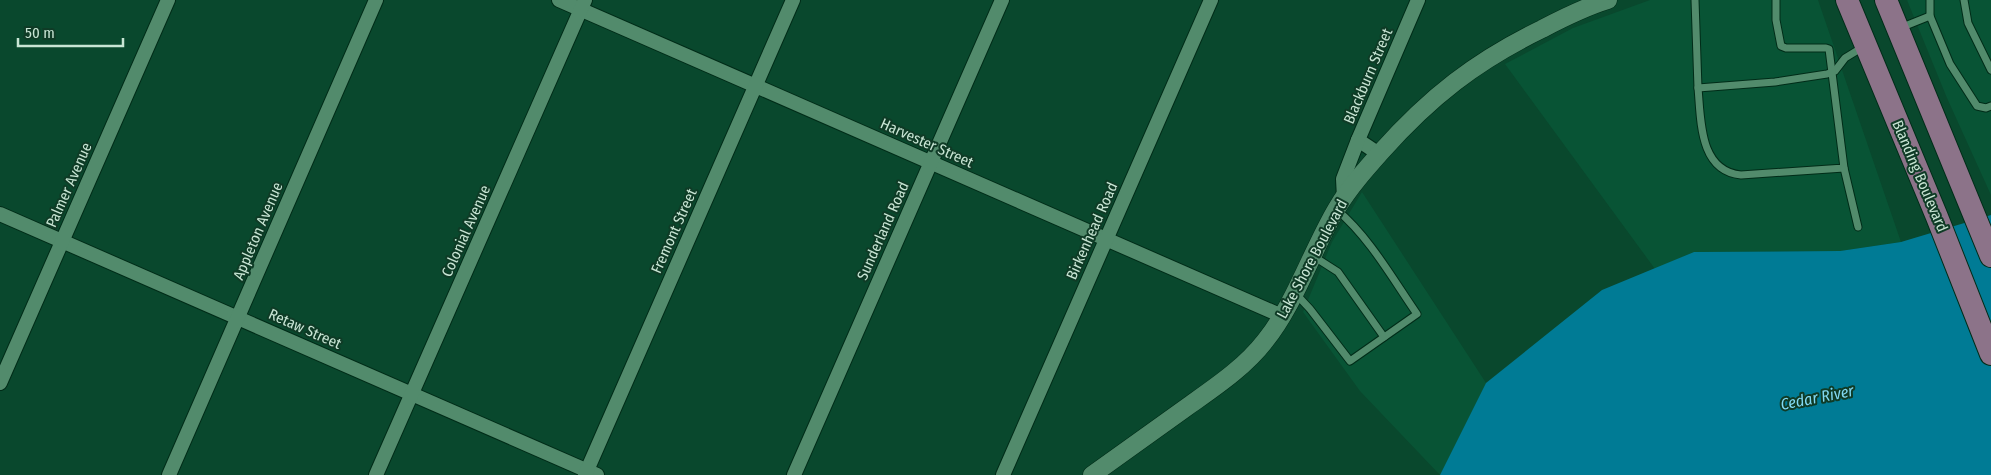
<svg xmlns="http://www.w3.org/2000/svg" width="1991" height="475" viewBox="0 0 1991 475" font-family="'Fira Sans Condensed',sans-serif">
  <rect width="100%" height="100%" fill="#09482d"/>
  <g fill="#085435">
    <path d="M1650 0H1818L1901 242 1840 251 1694 252 1655 269 1505 64 1573 28Z"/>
    <path d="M1907 0H1991V195L1947 98Z"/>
    <path d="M1362 192 1486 383 1440 475 1360 391 1303 312 1332 242Z"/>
  </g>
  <path fill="#007b95" d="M1991 215V475H1440L1486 383 1602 290 1694 252 1840 251 1901 242Z"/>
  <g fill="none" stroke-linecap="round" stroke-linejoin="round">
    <g stroke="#002c18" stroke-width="9">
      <g id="service">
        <path d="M1695 0 1698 88 1775 82 1827 74 1835 71 1845 58 1863 47"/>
        <path d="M1930 0V16L1950 64 1977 106 1986 108 1991 106"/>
        <path d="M1964 0 1968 23 1991 70"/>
        <path d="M1900 28 1930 16"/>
        <path d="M1698 88C1701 120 1699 171 1741 175L1844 168 1829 49 1826 48H1786L1781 46 1776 20V0"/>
        <path d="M1844 168 1858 227"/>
        <path d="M1313 256 1338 272 1384 337"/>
        <path d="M1296 294 1310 309 1350 361 1417 314C1392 278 1370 238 1337 210"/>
      </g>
    </g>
    <g stroke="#002c18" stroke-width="16">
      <g id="minor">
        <path d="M559 0 1282 316"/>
        <path d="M1379 154 1358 140 1418 0"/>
        <path d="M1344 198 1343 179 1358 140"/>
        <path d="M0 214 597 475"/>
        <path d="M0 383 168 0"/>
        <path d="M169 475 376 0"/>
        <path d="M376 475 585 0"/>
        <path d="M585 475 793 0"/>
        <path d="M794 475 1002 0"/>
        <path d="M1003 475 1211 0"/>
      </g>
    </g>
    <g stroke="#002c18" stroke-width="19">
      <path id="tertiary" d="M1092 475C1124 452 1156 429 1187 407 1215 387 1244 368 1265 341 1295 304 1312 250 1337 208 1349 188 1365 170 1381 152 1430 97 1476 61 1542 29 1563 18 1585 7 1608 0"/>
    </g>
    <g stroke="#002c18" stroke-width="24">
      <g id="primary">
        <path d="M1847 0 1937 217 1991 354"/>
        <path d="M1886 0 1991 256"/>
      </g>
    </g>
    <use href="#service" stroke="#528b6c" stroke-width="7"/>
    <use href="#minor" stroke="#528b6c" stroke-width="14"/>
    <use href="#tertiary" stroke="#528b6c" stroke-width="18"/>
    <use href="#primary" stroke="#8c7389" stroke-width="22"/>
  </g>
  <g text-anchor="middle" stroke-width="4" stroke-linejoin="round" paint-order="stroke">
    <g font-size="15" fill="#c8e5d4" stroke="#0f3b26">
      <text transform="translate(1368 76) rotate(-67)" y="5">Blackburn Street</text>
      <text transform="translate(927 143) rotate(24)" y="5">Harvester Street</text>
      <text transform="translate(1920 176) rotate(67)" y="5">Blanding Boulevard</text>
      <text transform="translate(69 185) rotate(-66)" y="5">Palmer Avenue</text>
      <text transform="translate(258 231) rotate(-67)" y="5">Appleton Avenue</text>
      <text transform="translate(466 231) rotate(-66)" y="5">Colonial Avenue</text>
      <text transform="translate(674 231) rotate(-66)" y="5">Fremont Street</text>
      <text transform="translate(883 231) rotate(-66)" y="5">Sunderland Road</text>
      <text transform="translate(1092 231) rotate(-66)" y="5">Birkenhead Road</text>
      <text transform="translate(1312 259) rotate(-62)" y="5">Lake Shore Boulevard</text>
      <text transform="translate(305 329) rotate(24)" y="5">Retaw Street</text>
    </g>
    <g font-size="16" font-style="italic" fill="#82d9f3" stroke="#0f3b26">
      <text transform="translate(1817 397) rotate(-11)" y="6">Cedar River</text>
    </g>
  </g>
  <path d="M18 38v8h105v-8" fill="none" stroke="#c8e5d4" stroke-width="2.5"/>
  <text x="25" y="38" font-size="15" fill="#c8e5d4" stroke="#0f3b26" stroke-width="4" paint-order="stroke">50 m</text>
</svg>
